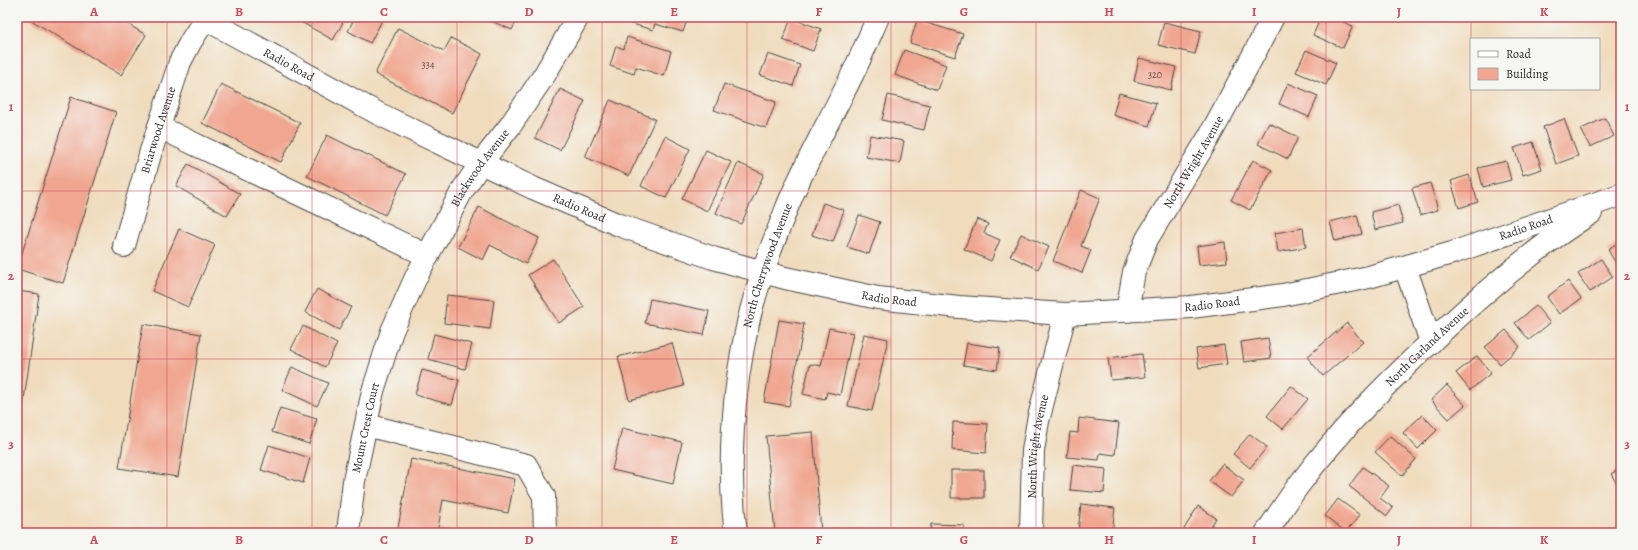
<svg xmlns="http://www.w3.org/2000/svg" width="1638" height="550" viewBox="0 0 1638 550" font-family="Alegreya,serif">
  <rect width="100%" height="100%" fill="#f6f6f2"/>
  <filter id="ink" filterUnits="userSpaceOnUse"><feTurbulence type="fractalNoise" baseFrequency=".025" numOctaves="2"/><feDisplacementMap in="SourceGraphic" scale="8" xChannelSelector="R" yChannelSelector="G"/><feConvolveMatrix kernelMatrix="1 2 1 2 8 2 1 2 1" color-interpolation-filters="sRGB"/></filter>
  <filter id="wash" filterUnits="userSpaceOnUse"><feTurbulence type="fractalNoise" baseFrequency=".012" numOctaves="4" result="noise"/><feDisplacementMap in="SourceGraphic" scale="16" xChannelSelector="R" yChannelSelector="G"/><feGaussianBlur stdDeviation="0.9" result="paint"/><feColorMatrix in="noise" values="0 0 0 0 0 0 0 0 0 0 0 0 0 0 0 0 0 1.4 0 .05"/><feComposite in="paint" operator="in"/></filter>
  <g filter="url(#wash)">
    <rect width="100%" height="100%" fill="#f0dcbd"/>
    <g id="blocks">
      <g fill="#f0a690">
        <path d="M26 17H116L146 35 121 75Z"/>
        <path d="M292 17H346L333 40Z"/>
        <path d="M355 17H384L370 43 348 31Z"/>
        <path d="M482 17H518L512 30Z"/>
        <path d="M631 17H688L683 32 655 24 653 30 629 23Z"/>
        <path d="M1321 17H1331L1353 26 1343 48 1313 35Z"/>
        <path d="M791 18 821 29 813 51 783 40Z"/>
        <path d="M917 20 963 34 955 57 910 43Z"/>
        <path d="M1164 22 1201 31 1195 54 1158 45Z"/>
        <path d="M398 28 444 51 451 38 482 54 452 113 375 74Z"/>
        <path d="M627 37 671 51 664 76 636 67 634 74 610 66 616 46 624 49Z"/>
        <path d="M904 50 946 65 937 90 895 75Z"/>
        <path d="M1306 50 1336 63 1326 85 1296 72Z"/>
        <path d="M768 54 800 65 793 86 760 75Z"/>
        <path d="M1139 58 1176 67 1171 90 1134 81Z"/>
        <path d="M1288 83 1318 96 1309 117 1279 104Z"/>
        <path d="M221 84 300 123 281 162 202 123Z"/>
        <path d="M724 84 776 102 766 128 714 110Z"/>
        <path d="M560 89 585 101 560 150 535 138Z"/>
        <path d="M1119 93 1156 103 1149 126 1113 115Z"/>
        <path d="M888 95 930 105 924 130 882 120Z"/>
        <path d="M71 97 116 112 63 283 17 269Z"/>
        <path d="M610 100 655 119 629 176 585 157Z"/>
        <path d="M1605 118 1614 136 1590 147 1581 129Z"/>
        <path d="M1564 119 1578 156 1556 164 1543 127Z"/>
        <path d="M1269 123 1298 137 1288 159 1258 144Z"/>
        <path d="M327 135 406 174 385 215 307 176Z"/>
        <path d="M870 135 904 141 900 163 866 157Z"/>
        <path d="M665 136 690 149 666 198 641 186Z"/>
        <path d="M1533 142 1542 169 1523 175 1514 148Z"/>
        <path d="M706 150 731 162 707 211 682 199Z"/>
        <path d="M1253 160 1272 170 1250 210 1231 200Z"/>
        <path d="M1506 161 1511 180 1483 187 1478 168Z"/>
        <path d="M738 163 764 174 741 224 716 213Z"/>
        <path d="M188 164 240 194 227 216 176 186Z"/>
        <path d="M1469 175 1478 202 1459 208 1451 181Z"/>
        <path d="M1430 183 1438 210 1420 215 1412 188Z"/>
        <path d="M1081 190 1100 198 1081 246 1091 250 1082 273 1053 261Z"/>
        <path d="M823 203 844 210 833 242 812 235Z"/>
        <path d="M1398 205 1403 223 1375 230 1371 212Z"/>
        <path d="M479 207 539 238 526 264 490 245 483 260 458 247Z"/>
        <path d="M859 215 880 222 869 254 847 247Z"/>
        <path d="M1357 215 1362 234 1335 241 1330 222Z"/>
        <path d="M977 219 988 224 984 233 1000 240 991 261 964 249Z"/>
        <path d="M1303 228 1306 247 1278 252 1275 233Z"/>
        <path d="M179 229 215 245 188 307 152 291Z"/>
        <path d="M1021 234 1049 247 1038 269 1010 256Z"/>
        <path d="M1225 242 1227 262 1199 265 1197 246Z"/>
        <path d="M1621 242V272L1608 250Z"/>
        <path d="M553 259 584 307 559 323 528 275Z"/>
        <path d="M1601 259 1613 277 1590 292 1578 274Z"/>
        <path d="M1568 281 1581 299 1559 314 1547 297Z"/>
        <path d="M317 289 351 307 339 330 305 312Z"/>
        <path d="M17 291 39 294 18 442 17 441Z"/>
        <path d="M447 295 494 300 490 329 444 323Z"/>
        <path d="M650 299 709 311 704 335 645 323Z"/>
        <path d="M1536 306 1550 323 1529 340 1515 323Z"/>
        <path d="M779 320 804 324 789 406 764 402Z"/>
        <path d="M1347 323 1363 342 1323 376 1307 357Z"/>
        <path d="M143 324 201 334 178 477 119 468Z"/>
        <path d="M303 326 337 344 325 367 291 349Z"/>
        <path d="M829 328 853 333 840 395 827 392 825 399 803 394 810 364 821 366Z"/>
        <path d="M1506 330 1520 347 1500 364 1485 347Z"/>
        <path d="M434 334 472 344 465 369 428 359Z"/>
        <path d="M864 334 888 339 872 411 848 406Z"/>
        <path d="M1268 338 1271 358 1244 362 1241 342Z"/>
        <path d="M672 343 684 386 629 400 618 357Z"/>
        <path d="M967 343 1000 348 997 370 963 365Z"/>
        <path d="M1224 345 1227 364 1199 368 1196 349Z"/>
        <path d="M1142 354 1145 377 1111 380 1108 358Z"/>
        <path d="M1477 356 1491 373 1470 390 1456 373Z"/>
        <path d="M292 367 328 383 317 406 282 390Z"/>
        <path d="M422 370 459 380 452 405 415 395Z"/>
        <path d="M1447 385 1465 405 1449 419 1431 400Z"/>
        <path d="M1291 386 1308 399 1283 429 1267 416Z"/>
        <path d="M280 408 317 419 309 444 272 432Z"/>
        <path d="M1422 415 1437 430 1418 449 1403 433Z"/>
        <path d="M1079 418 1119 423 1115 455 1100 453 1099 460 1067 457 1070 432 1078 433Z"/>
        <path d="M953 422 988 424 986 453 952 450Z"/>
        <path d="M622 428 682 442 673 484 612 470Z"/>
        <path d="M813 432 821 533H775L766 436Z"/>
        <path d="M1250 434 1267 447 1250 468 1233 454Z"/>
        <path d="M1390 436 1416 459 1402 476 1375 452Z"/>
        <path d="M269 445 310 458 303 483 261 470Z"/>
        <path d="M411 459 515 479 508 513 443 500 438 528 459 533H397Z"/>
        <path d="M1222 464 1244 480 1231 497 1209 481Z"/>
        <path d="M1073 465 1106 469 1104 493 1070 490Z"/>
        <path d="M1363 467 1389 486 1380 498 1393 508 1387 516 1349 486Z"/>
        <path d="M1621 468V491L1611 474Z"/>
        <rect x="951" y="470" width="33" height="28"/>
        <path d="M1338 499 1360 515 1346 532 1325 516Z"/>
        <path d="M1081 504 1115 508 1112 533H1078Z"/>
        <path d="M1198 506 1216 518 1207 533H1190L1184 529Z"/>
        <path d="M931 524 964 525V533H930Z"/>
      </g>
    </g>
  </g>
  <g filter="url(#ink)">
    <use href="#blocks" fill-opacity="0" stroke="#494641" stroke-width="1"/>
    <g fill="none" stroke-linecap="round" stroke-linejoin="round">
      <g stroke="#494641" stroke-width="24">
        <g id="minor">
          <path id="s1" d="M202 17 379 114 533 188 619 225 713 258 785 278 878 298 959 307 1065 314 1191 307 1283 295 1369 277 1452 253 1620 195"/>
          <path d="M159 127 428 256"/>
          <path id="s2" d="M124 246 151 151 180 62 191 41 205 19"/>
          <path d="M1405 267 1431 342"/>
          <path id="s3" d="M1127 311 1134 272 1147 239 1209 137 1255 52 1273 17"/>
          <path d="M366 425 526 465 544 496 545 533"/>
          <path id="s4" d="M348 533 354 481 373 391 392 331 416 277 462 191 481 163 510 126 545 74 578 17"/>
          <path id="s5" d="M736 533C727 466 733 389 748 323 757 283 773 243 788 205 804 166 825 129 844 91 857 67 867 42 878 17"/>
          <path id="s6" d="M1031 533 1033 451 1038 421 1065 314"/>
          <path id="s7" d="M1266 533C1277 517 1287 501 1298 486 1342 427 1394 376 1447 327 1492 285 1539 246 1591 213"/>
        </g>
      </g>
      <use href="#minor" stroke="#fff" stroke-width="22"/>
    </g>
  </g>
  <path fill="none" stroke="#d1495b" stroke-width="1" stroke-opacity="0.55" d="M167 17V533M312 17V533M457 17V533M602 17V533M747 17V533M891 17V533M1036 17V533M1181 17V533M1326 17V533M1471 17V39M1471 89V533M17 191H1621M17 359H1621"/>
  <g text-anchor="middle" stroke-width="3.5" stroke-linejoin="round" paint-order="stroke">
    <g font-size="10" fill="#5c4a44">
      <text x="428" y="68">334</text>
      <text x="1155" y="78">320</text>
    </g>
    <g font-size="12" fill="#2b2b2b" stroke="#f6f6f2">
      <text dy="4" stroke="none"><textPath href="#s1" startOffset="99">Radio Road</textPath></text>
      <text dy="4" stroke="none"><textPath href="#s2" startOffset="121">Briarwood Avenue</textPath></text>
      <text dy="4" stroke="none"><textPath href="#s3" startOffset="165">North Wright Avenue</textPath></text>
      <text dy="4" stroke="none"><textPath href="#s4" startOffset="393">Blackwood Avenue</textPath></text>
      <text dy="4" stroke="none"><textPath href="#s1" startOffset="423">Radio Road</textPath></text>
      <text dy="4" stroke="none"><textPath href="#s1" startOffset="1395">Radio Road</textPath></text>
      <text dy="4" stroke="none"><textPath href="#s5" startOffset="272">North Cherrywood Avenue</textPath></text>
      <text dy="4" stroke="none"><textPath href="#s1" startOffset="747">Radio Road</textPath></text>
      <text dy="4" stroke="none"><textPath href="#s1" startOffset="1071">Radio Road</textPath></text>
      <text dy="4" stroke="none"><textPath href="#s7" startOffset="247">North Garland Avenue</textPath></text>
      <text dy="4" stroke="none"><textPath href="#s4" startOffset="107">Mount Crest Court</textPath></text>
      <text dy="4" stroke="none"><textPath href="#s6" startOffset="87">North Wright Avenue</textPath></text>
    </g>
  </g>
  <rect width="1638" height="550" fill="none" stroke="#f6f6f2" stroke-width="44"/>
  <rect x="1470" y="38" width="130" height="52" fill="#f6f6f2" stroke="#a5a5a2"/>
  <rect x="1478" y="51" width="20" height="6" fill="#ffffff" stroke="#a5a5a2"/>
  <text x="1506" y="58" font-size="12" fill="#2b2b2b">Road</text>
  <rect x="1478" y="68" width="20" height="12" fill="#f0a690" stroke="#a5a5a2"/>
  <text x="1506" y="78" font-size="12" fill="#2b2b2b">Building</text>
  <rect x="22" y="22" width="1594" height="506" fill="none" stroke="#d1495b" stroke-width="1.5"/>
  <g font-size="13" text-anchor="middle" font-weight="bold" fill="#d1495b">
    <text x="94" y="16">A</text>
    <text x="239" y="16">B</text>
    <text x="384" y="16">C</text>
    <text x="529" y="16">D</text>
    <text x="674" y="16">E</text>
    <text x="819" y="16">F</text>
    <text x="964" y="16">G</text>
    <text x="1109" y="16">H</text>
    <text x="1254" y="16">I</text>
    <text x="1399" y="16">J</text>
    <text x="1544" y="16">K</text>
    <text x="11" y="111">1</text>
    <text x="1627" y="111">1</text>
    <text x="11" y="280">2</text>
    <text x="1627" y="280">2</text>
    <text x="11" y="448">3</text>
    <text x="1627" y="448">3</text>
    <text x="94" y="544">A</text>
    <text x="239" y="544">B</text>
    <text x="384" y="544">C</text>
    <text x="529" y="544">D</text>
    <text x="674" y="544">E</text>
    <text x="819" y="544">F</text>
    <text x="964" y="544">G</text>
    <text x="1109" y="544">H</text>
    <text x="1254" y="544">I</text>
    <text x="1399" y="544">J</text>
    <text x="1544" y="544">K</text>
  </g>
</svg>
